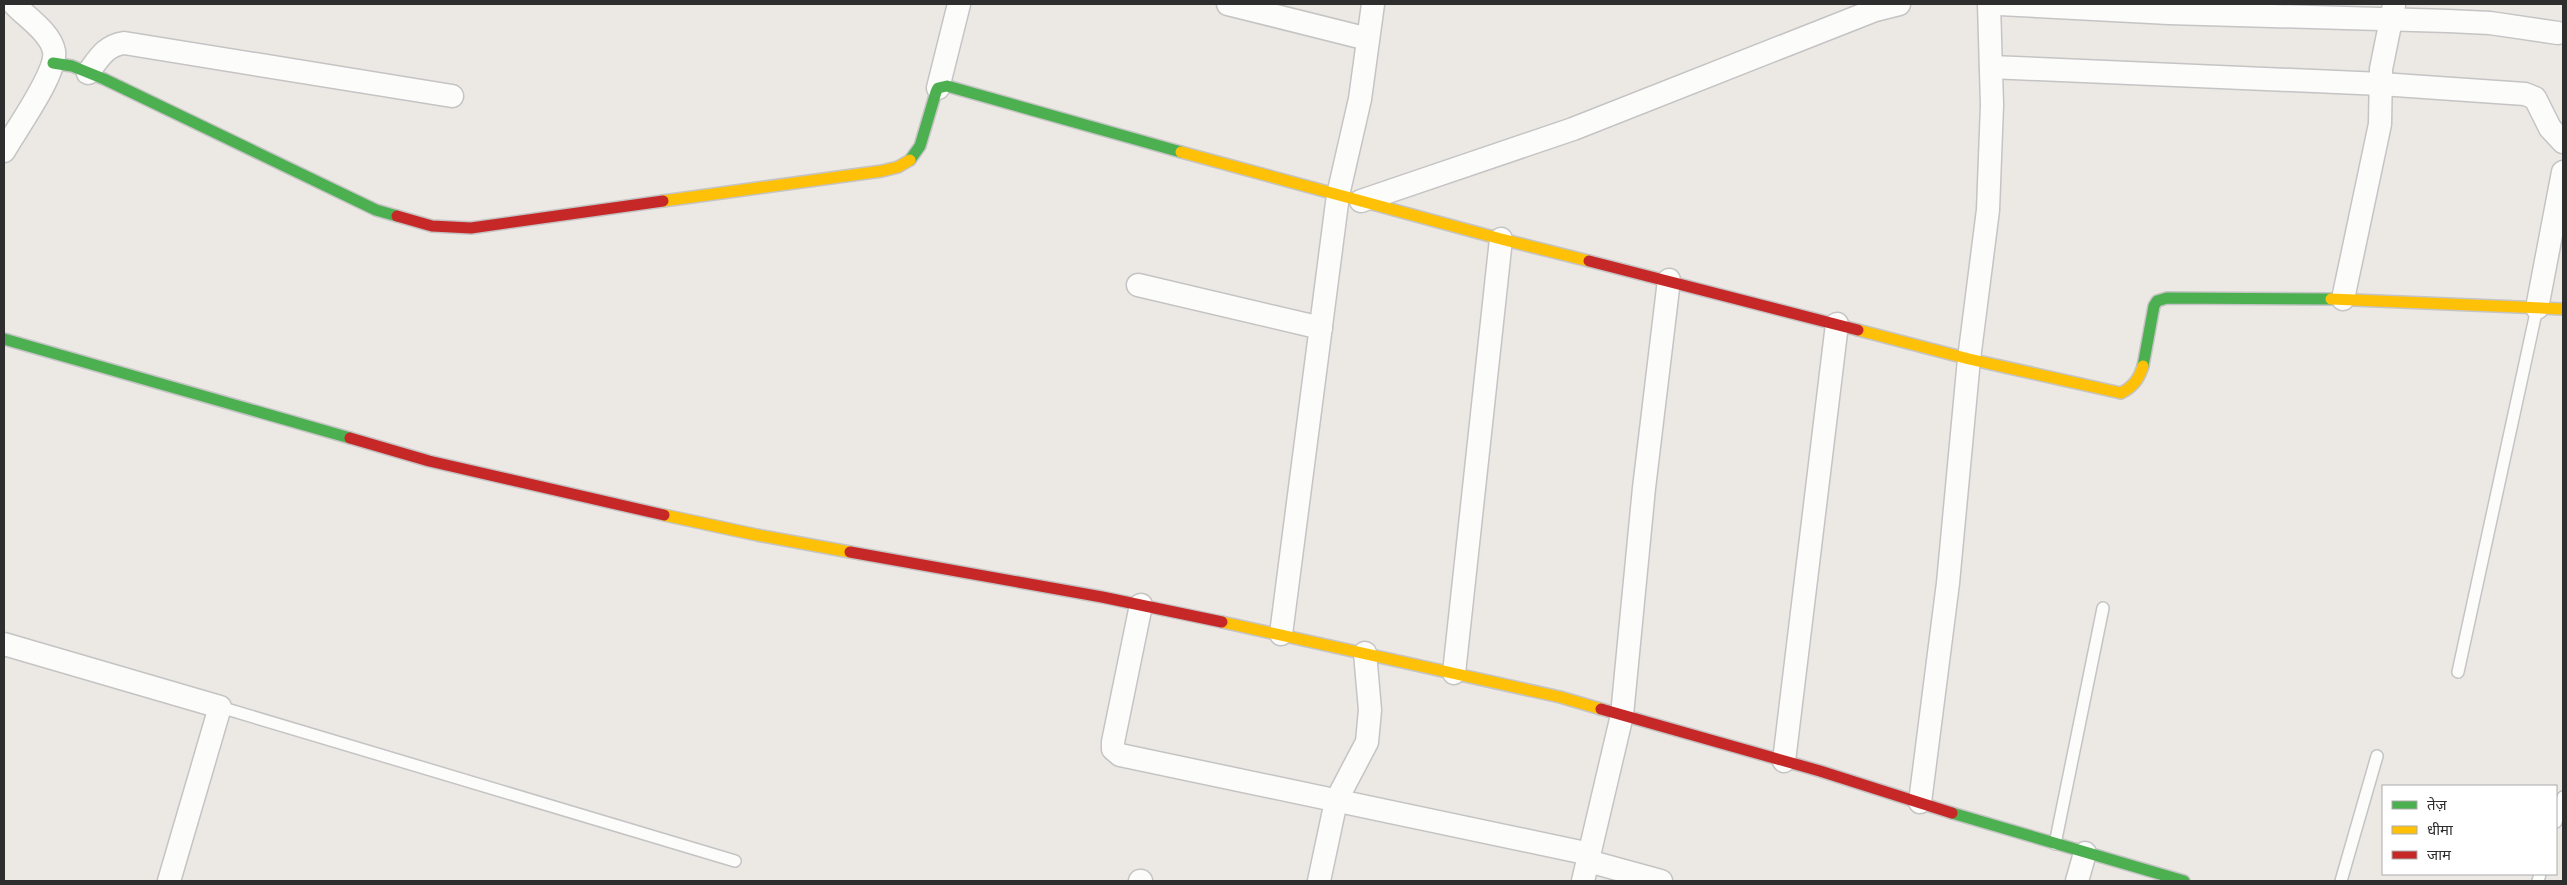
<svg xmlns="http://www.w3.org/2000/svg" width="2567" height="885" viewBox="0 0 2567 885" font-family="'Space Grotesk','Noto Sans Devanagari',sans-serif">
  <rect width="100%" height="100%" fill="#ece8e4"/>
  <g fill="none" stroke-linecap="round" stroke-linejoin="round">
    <g stroke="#c5c4c5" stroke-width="14">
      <g id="lane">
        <path d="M2458 672 2537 308"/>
        <path d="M220 707 735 861"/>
        <path d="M2556 822 2563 797"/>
        <path d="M2055 844 2103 608"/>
        <path d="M2341 881 2377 756"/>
        <path d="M2538 881 2540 874"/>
      </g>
    </g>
    <g stroke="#c5c4c5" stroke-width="25">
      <g id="street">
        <path d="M1228 4 1368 39"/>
        <path d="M1999 4 2169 13 2448 21 2490 23 2558 33"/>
        <path d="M1991 67 2381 84 2525 94 2535 98 2550 128 2563 142"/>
        <path d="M88 73C99 58 105 46 124 43L452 96"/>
        <path d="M938 88 959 4"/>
        <path d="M4 151C15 131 58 72 54 51 50 32 26 17 14 4"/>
        <path d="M1361 201 1573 129 1875 10 1899 4"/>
        <path d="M1138 285 1321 328"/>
        <path d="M2343 299 2380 124 2381 69 2394 5"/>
        <path d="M2537 308 2563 172"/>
        <path d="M1141 605 1113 742V749L1120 755 1590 854"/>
        <path d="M1281 634 1338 195 1360 99 1373 4"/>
        <path d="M4 644 220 707 169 881"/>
        <path d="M1454 673 1501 239"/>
        <path d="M1784 761 1837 324"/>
        <path d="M1920 802 1948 583 1969 359 1988 210 1992 105 1989 4"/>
        <path d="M1588 861 1661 881"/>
        <path d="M1140 881H1141"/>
        <path d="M1319 881 1336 801 1367 742 1370 710 1365 653"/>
        <path d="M1583 881 1622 715 1644 488 1669 280"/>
        <path d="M2077 881 2085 853"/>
      </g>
    </g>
    <g stroke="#c5c4c5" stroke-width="14">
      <g id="fast">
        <path d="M53 63 72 66 104 79 376 210 397 216"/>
        <path d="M910 160 920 146 936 92 938 88 947 86 1181 152"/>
        <path d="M4 339 350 438"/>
        <path d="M2143 366 2154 306 2157 301 2167 298 2331 299"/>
        <path d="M1952 813 2184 881"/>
      </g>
    </g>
    <g stroke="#c5c4c5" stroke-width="14">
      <g id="slow">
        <path d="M1181 152 1501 239 1589 261"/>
        <path d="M663 201 882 171 898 167 910 160"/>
        <path d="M2331 299 2563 309"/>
        <path d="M1858 330 1969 359 2121 393C2133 387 2139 379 2143 366"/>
        <path d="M664 515 757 535 850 552"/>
        <path d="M1222 622 1560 697 1601 709"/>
      </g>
    </g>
    <g stroke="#c5c4c5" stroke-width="14">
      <g id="jam">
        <path d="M397 216 432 226 471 228 663 201"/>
        <path d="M1589 261 1858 330"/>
        <path d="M350 438 429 461 664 515"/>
        <path d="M850 552 1102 597 1222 622"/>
        <path d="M1601 709 1820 771 1952 813"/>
      </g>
    </g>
    <use href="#lane" stroke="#fcfcfb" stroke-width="11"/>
    <use href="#street" stroke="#fcfcfb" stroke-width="22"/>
    <use href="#fast" stroke="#4caf50" stroke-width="11"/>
    <use href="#slow" stroke="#ffc107" stroke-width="11"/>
    <use href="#jam" stroke="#c62828" stroke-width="11"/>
  </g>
  <rect width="2567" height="885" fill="none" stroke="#2e2e2e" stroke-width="10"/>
  <rect x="2382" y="785" width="175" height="90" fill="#ffffff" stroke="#ababab"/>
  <rect x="2392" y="801" width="25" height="8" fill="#4caf50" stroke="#ababab"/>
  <text x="2427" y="810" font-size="15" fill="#2e2e2e">तेज़</text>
  <rect x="2392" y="826" width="25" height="8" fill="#ffc107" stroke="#ababab"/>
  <text x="2427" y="835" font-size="15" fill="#2e2e2e">धीमा</text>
  <rect x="2392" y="851" width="25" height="8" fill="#c62828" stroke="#ababab"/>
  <text x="2427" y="860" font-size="15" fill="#2e2e2e">जाम</text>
</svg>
